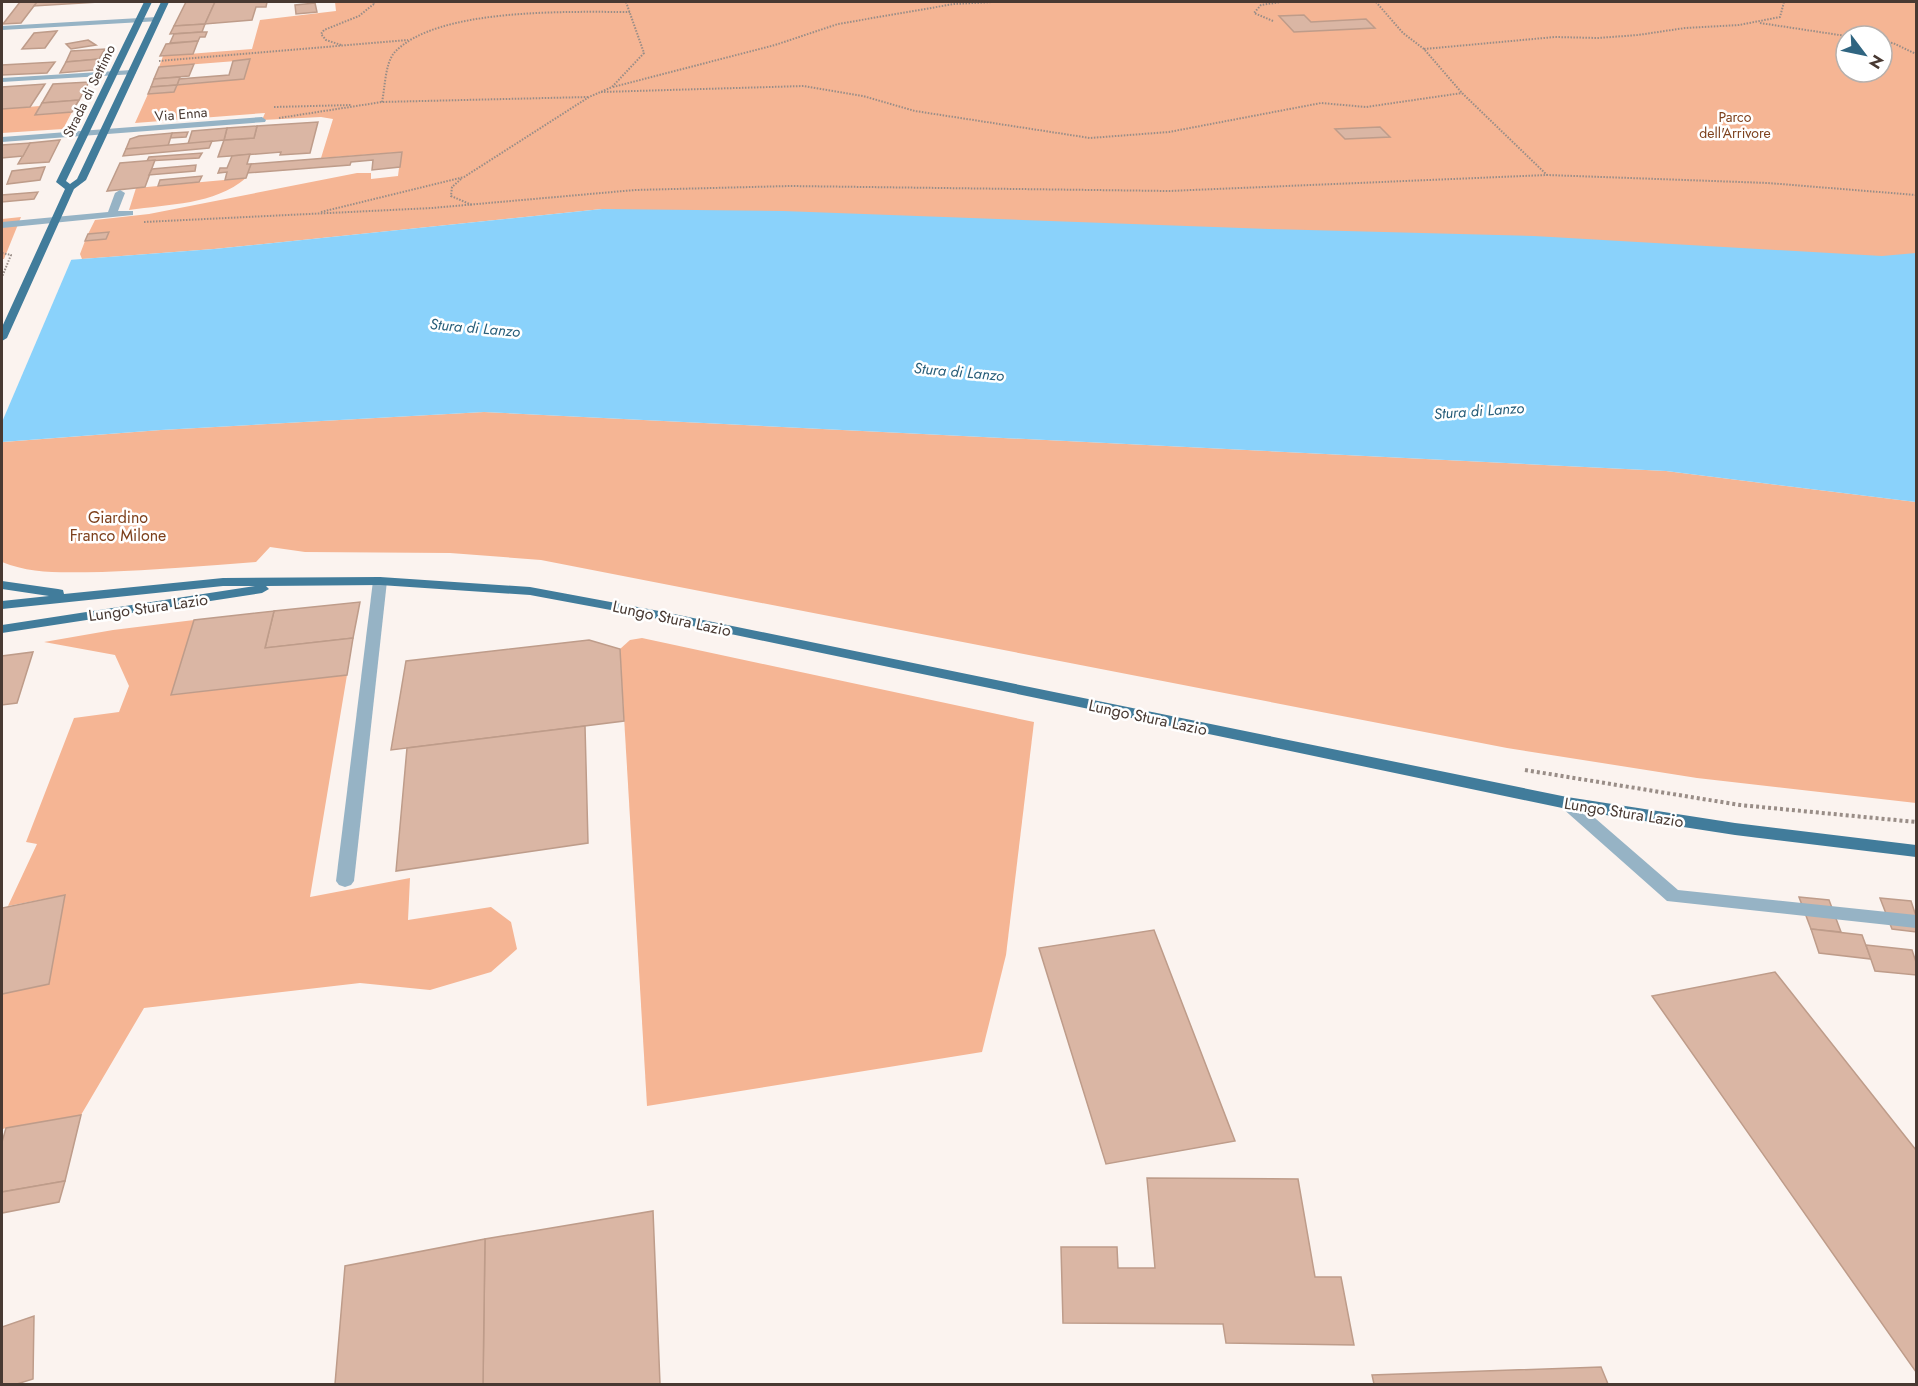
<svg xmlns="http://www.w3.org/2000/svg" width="1918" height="1386" viewBox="0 0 1918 1386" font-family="Jost,sans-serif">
  <rect width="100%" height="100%" fill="#fbf3ef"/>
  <g fill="#f5b594" fill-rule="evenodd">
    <path d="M335 2H1916V307L602 209 214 249 82 259 80 254 85 241 106 239 108 232 88 234 95 220 149 214 357 173H371V179L398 176 401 152 321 158 333 119 321 117 262 120 265 113 135 123 148 94 173 92 177 85 244 79 249 60 159 67 163 56 252 49 260 20 336 11ZM1846 36H1882V72H1846Z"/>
    <path d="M40 106 35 115 72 112 63 129 2 133V109Z"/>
    <path d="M246 178C214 205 169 204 129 210L136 188Z"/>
    <path d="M21 217 4 259H2V219Z"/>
    <path d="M484 412 1666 471 1916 502V803L1697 778 1507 748 541 560 450 553 305 552 270 547 256 562C204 566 154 570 102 572 68 572 33 575 2 562L3 442 161 430Z"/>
    <path d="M194 620 171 695 347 675 310 897 410 878 408 920 491 907 511 922 517 949 491 972 430 990 360 983 144 1008 81 1115 2 1129V994L49 984 65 895 8 906 37 844 26 842 74 718 119 712 129 686 115 655 44 642 113 630Z"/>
    <path d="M642 638 1034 722 1006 955 982 1052 647 1106 620 649 630 640Z"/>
  </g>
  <path fill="#8ad2fb" d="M602 209 783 211 1269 229 1534 236 1882 256 1916 253V502L1666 471 484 412 161 430 2 442V265L214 249Z"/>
  <path fill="#fbf3ef" d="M72 258 2 422V264Z"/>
  <g fill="#dab6a4" stroke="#be9c8a" stroke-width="1.5">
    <path d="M20 2H37L21 23 3 24Z"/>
    <path d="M37 2H99L34 6Z"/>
    <path d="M186 2H215L205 24 174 26Z"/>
    <path d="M215 2H267L266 7H256L252 20 205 24Z"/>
    <path d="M315 3 317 12 296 14 295 5Z"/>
    <path d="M1304 15 1311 22 1366 19 1375 28 1294 32 1279 16Z"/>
    <path d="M205 24 202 32 170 34 174 26Z"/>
    <path d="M57 31 45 48 22 49 34 33Z"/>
    <path d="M202 32H207L205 37H200L198 41 170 43 174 34Z"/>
    <path d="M88 40 96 45 71 49 66 44Z"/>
    <path d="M198 41 193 54 160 56 166 44Z"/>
    <path d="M105 49 99 59 66 62 71 51Z"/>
    <path d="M99 59 93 70 60 73 66 62Z"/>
    <path d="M250 59 244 79 177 85 179 79 229 75 233 61Z"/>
    <path d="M55 62 47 73 2 75V65Z"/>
    <path d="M194 64 189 76 154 79 159 67Z"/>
    <path d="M180 77 177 85 151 87 154 79Z"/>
    <path d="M89 82 79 100 42 103 53 84Z"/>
    <path d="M45 84 30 107 2 109V87Z"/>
    <path d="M177 85 174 92 148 94 151 87Z"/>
    <path d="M79 100 72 112 35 115 42 103Z"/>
    <path d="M318 122 310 153 280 155 281 152 218 157 224 140 254 138 257 126Z"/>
    <path d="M257 126 254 138 224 140 227 128Z"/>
    <path d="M1380 127 1390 137 1345 139 1335 129Z"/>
    <path d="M227 128 224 140 188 144 192 131Z"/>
    <path d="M188 132 186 137 170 138 172 133Z"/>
    <path d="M172 133 168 146 126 149 130 139 139 136Z"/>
    <path d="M60 140 49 162 18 164 30 143Z"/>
    <path d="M212 141 209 148 123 156 126 149Z"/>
    <path d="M30 143 23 156 2 158V145Z"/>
    <path d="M402 152 400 167 372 170 373 160 351 162 350 165 247 173 251 164Z"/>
    <path d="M202 153 199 158 147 161 149 157Z"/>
    <path d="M250 154 247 164H251L246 178 225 180 227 172 218 173 220 168H227L232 156Z"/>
    <path d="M155 160 145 187 107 191 120 163Z"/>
    <path d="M196 165 195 171 149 175 152 169Z"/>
    <path d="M45 167 40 180 7 184 12 171Z"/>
    <path d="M202 176 199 182 158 186 160 180Z"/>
    <path d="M38 192 34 199 2 202V195Z"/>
    <path d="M109 232 106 239 85 241 88 234Z"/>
    <path d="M360 602 353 638 265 648 274 611Z"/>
    <path d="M274 611 265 648 353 638 347 675 171 695 194 620Z"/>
    <path d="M589 640 620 649 624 721 391 750 406 661Z"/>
    <path d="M33 652 17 703 2 705V656Z"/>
    <path d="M585 726 588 843 396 871 407 748Z"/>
    <path d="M65 895 49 984 2 994V908Z"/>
    <path d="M1799 897 1829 900 1841 932 1811 929Z"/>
    <path d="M1880 898 1911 901 1916 916V932L1892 929Z"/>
    <path d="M1811 929 1862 935 1871 959 1819 953Z"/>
    <path d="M1154 930 1235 1141 1106 1164 1039 948Z"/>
    <path d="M1866 945 1912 950 1916 962V975L1875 971Z"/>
    <path d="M1775 972 1916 1150V1372L1652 996Z"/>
    <path d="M81 1115 65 1181 2 1192V1142L6 1128Z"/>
    <path d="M1147 1178 1298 1179 1315 1277H1341L1354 1345 1226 1343 1223 1324 1063 1323 1061 1247H1117L1118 1268H1155Z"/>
    <path d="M65 1181 59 1202 2 1213V1192Z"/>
    <path d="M653 1211 660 1384H483L485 1239Z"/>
    <path d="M485 1239 483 1384H335L345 1266Z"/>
    <path d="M34 1316 33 1379 17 1384H2V1327Z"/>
    <path d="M1601 1367 1608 1384H1374L1372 1375Z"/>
  </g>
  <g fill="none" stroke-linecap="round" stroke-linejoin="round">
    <g stroke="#998d87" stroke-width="2" stroke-dasharray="1.5 1.5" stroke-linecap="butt">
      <path d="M1376 2 1403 33 1424 49 1462 93 1547 175"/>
      <path d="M1273 21 1254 13 1261 5 1281 2"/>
      <path d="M1760 23 1846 36"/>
      <path d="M1882 42 1893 43 1916 54"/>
      <path d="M341 45 326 40 321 34 324 30 359 16 375 3 373 2"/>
      <path d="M1424 49 1555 37 1598 38 1638 35 1685 28 1739 25 1780 17 1784 2"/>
      <path d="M159 61 408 40"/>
      <path d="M613 87 775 45 838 24 954 4 993 2"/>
      <path d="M601 92 804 86 863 96 915 111 1090 138 1169 132 1321 103 1366 107 1462 93"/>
      <path d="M382 102C385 88 385 64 394 53 436 7 571 12 630 12"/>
      <path d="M274 107 351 105"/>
      <path d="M279 118 382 102 588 97"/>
      <path d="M461 179 452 187 451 196 472 205"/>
      <path d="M321 212 464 177 589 97 612 87 644 53 626 2"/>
      <path d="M144 222 432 208 635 190 790 186 1169 191 1547 175 1768 183 1916 195"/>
      <path d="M2 253 11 255 2 277"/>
    </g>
    <path stroke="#998d87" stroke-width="4" stroke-dasharray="3 3" stroke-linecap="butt" d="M1525 770 1740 805 1916 822"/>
    <g fill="#96b3c5" fill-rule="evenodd">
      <path d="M157 17 160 21 2 30V26Z"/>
      <path d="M132 70 136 72 135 74 2 82V78Z"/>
      <path d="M262 117 266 120 265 122 2 142V137Z"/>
      <path d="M120 190 125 193 118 211H133V215L2 228V222L108 212 115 193Z"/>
      <path d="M380 577 387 581 354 881 351 885 345 887 339 885 336 881 373 581Z"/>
      <path d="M1567 797 1573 799 1678 890 1916 915V928L1667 901 1561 807 1559 803 1561 799Z"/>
    </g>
    <g fill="#417c9b" fill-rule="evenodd">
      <path d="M144 2H152L66 181 70 184 77 179 161 2H169L86 180 74 189 7 338 2 341V327L65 189 56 182Z"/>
      <path d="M380 577 530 587 659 611 1567 797 1735 823 1916 845V857L1735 835 1567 809 659 619 530 595 380 585 266 586 269 589 262 593 2 633V625L255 586H223L2 609V601L49 596 2 589V581L58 589 63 590 64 594 223 578Z"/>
    </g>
  </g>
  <g text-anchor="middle" stroke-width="5" stroke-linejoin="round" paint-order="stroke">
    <g font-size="14" fill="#483932" stroke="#fff">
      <text transform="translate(89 91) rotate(-64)" y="5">Strada di Settimo</text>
      <text transform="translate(181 114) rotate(-5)" y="5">Via Enna</text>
    </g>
    <g font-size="14" fill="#7d401c" stroke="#fff">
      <text x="1735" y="122">Parco<tspan x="1735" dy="16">dell'Arrivore</tspan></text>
    </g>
    <g font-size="15" font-style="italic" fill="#265d79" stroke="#fff">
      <text transform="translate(475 328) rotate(5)" y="5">Stura di Lanzo</text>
      <text transform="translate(959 372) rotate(5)" y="5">Stura di Lanzo</text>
      <text transform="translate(1479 411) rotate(-4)" y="5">Stura di Lanzo</text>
    </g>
    <g font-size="16" fill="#7d401c" stroke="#fff">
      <text x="118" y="523">Giardino<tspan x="118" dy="18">Franco Milone</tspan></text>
    </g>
    <g font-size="16" fill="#483932" stroke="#fff">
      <text transform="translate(148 607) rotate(-8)" y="6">Lungo Stura Lazio</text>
      <text transform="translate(672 618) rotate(12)" y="6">Lungo Stura Lazio</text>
      <text transform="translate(1148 717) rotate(12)" y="6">Lungo Stura Lazio</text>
      <text transform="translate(1624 812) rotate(9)" y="6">Lungo Stura Lazio</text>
    </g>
  </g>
  <rect width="1918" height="1386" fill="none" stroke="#483932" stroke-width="6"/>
  <g transform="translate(1864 54) rotate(122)"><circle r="28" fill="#ffffff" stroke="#b6b0ad" stroke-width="1.5"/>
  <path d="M0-4.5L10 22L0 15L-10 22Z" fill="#306581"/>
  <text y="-9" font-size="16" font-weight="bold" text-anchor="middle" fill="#483932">N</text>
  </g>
</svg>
